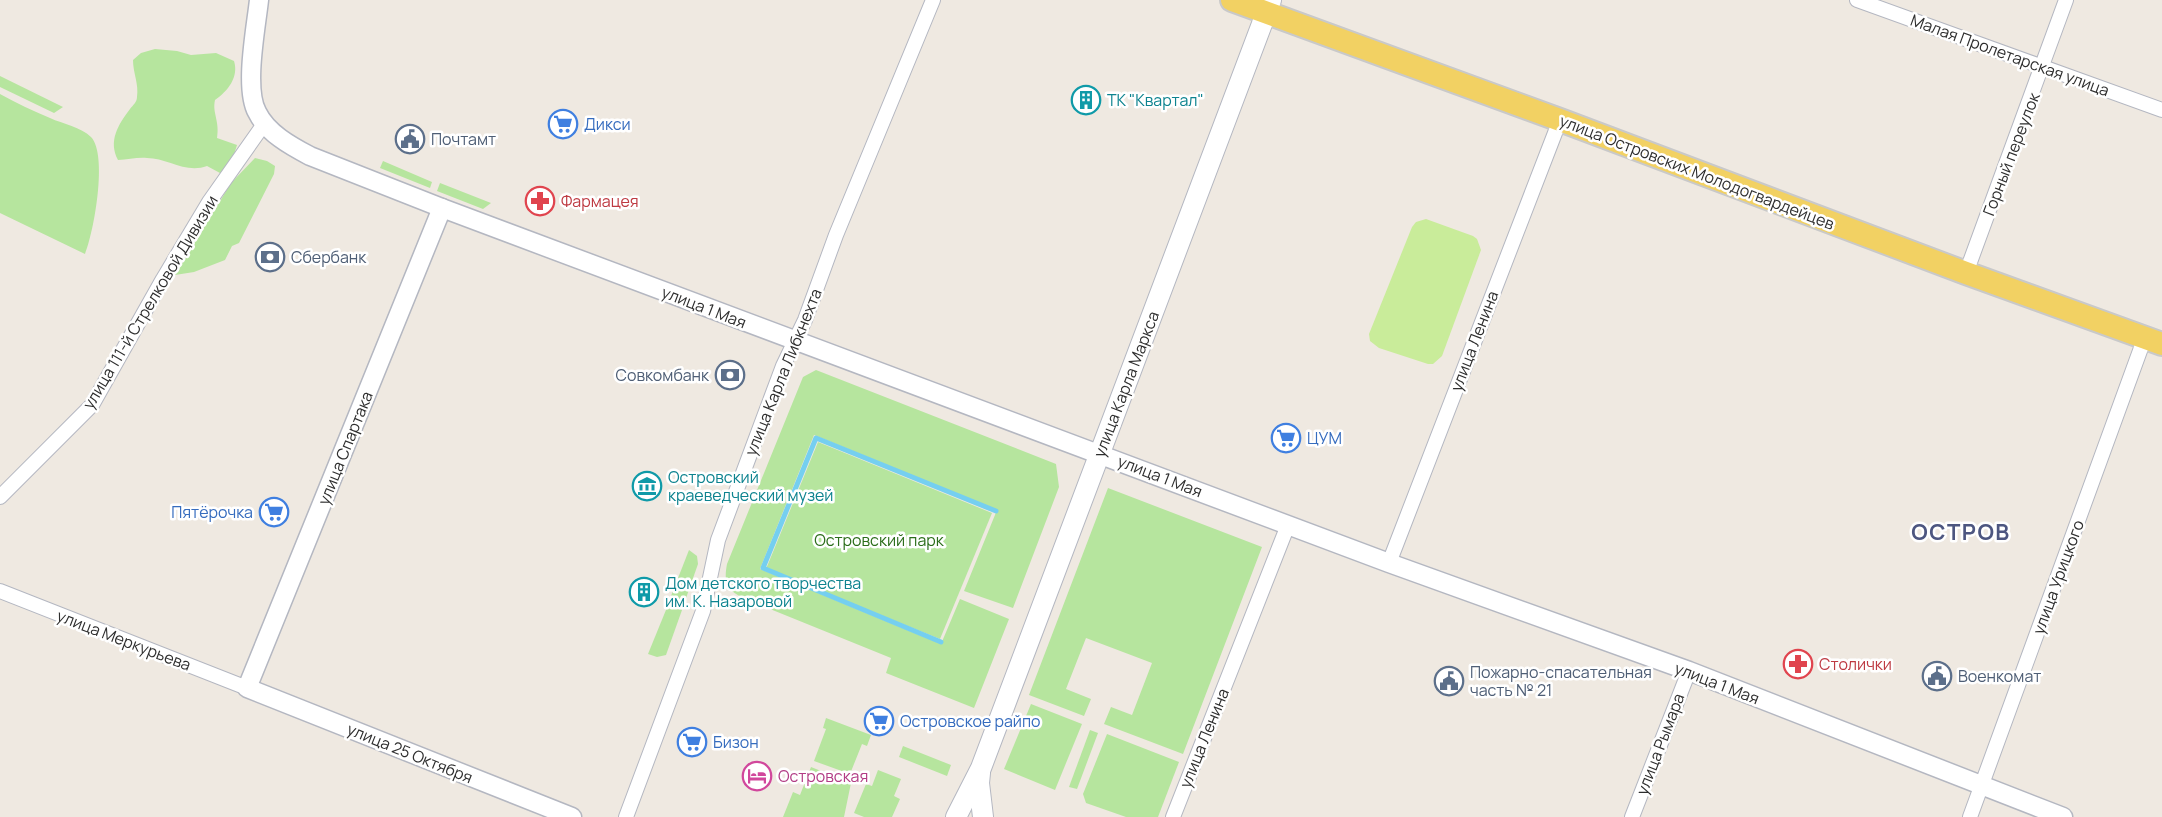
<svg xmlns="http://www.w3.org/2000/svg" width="2162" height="817" viewBox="0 0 2162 817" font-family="Manrope,sans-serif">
  <rect width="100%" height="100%" fill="#efe9e1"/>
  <g fill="#b6e59e">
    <path d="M155 49 177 51 191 55 216 53 234 61C239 77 228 91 215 100 212 113 220 121 217 138L237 145 230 167 220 173 207 166C186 174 167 158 147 158 137 157 128 160 118 160 108 141 118 125 130 109 133 105 137 102 137 97 139 84 133 73 133 60L141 53Z"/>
    <path d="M0 76 63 107 54 113 0 87Z"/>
    <path d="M0 94C16 103 33 111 50 118 63 124 81 127 91 137 108 155 94 232 85 254L0 213Z"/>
    <path d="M255 158 267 161 275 166 274 174 239 243 232 246 225 260 194 272 175 275 231 183Z"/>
    <path d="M383 161 432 182 430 188 380 168Z"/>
    <path d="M440 183 491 203 483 209 437 191Z"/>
    <path d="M816 370 1056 464 1059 487 1013 608 964 591 997 510 814 435 760 569 941 644 960 599 1009 619 974 708 886 673 891 658 748 600C728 591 723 586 727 564L803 377Z"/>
    <path d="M818 442 992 513 940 639 766 569Z"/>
    <path d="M1108 488 1262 547 1183 754 1104 724 1111 707 1132 715 1152 663 1086 638 1066 689 1091 699 1084 716 1029 695Z"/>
    <path d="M689 550 697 556 698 564 685 601 671 596Z"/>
    <path d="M668 605 682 610 666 655 657 657 648 654Z"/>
    <path d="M1031 704 1082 724 1055 790 1004 769Z"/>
    <path d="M826 718 871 735 867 746 862 744 850 774 814 761 826 729 823 728Z"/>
    <path d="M1090 730 1098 733 1077 789 1069 787Z"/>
    <path d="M1107 734 1179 762 1158 817H1126L1086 803 1083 794Z"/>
    <path d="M903 746 951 765 947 776 899 757Z"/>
    <path d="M811 767 851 783 844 817H783L793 792 800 795Z"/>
    <path d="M878 770 901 779 894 796 900 799 892 817H864L854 813 866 784 872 786Z"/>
  </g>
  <path fill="#c9ec9a" d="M1426 219 1473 236 1477 239 1481 250 1442 356 1433 364H1428L1379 348 1370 341 1369 334 1412 227 1416 222Z"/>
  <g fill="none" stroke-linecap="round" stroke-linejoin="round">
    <path stroke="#75cff0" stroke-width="5" d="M941 642 763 568 816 438 996 511"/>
    <g stroke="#b4b7c1" stroke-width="16">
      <g id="minor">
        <path d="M1857 0 2162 110"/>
        <path d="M1966 273 2066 0"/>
        <path d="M0 497 92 405 163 279 209 202 264 124"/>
        <path d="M1389 563 1560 120"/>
        <path d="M0 591 247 688"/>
        <path d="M626 817 703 611 718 540 783 366 805 320 836 235 933 0"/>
        <path d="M1173 817 1288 525"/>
        <path d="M1632 817 1689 671"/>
        <path d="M1970 817 2145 337"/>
      </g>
    </g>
    <g stroke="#b4b7c1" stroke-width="21">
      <g id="tertiary">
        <path d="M259 0C256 28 244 88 257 112 267 133 291 146 310 156L442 208 1389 563 1689 671 2063 817"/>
        <path d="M442 208 247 688 572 817"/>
      </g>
    </g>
    <g stroke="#b4b7c1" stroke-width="22">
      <g id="secondary">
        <path d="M980 773 979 783 983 817"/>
        <path d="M956 817 981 768 1271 0"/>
      </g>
    </g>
    <g stroke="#c9c9c9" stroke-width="26">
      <path id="primary" d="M1232 0 1560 120 1966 273 2162 344"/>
    </g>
    <use href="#minor" stroke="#fff" stroke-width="14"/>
    <use href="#tertiary" stroke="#fff" stroke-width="18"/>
    <use href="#secondary" stroke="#fff" stroke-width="20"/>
    <use href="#primary" stroke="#f2d163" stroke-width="22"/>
  </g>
  <defs>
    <g id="building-ring" transform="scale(1.5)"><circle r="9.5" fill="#fff" stroke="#0f9aa8" stroke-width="1.5"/><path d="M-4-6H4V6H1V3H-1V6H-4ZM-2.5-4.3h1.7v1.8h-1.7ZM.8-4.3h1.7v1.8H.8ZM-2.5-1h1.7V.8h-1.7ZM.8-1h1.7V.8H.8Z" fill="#0f9aa8"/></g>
    <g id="supermarket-ring" transform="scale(1.5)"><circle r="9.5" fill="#fff" stroke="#3f7fe0" stroke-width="1.5"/><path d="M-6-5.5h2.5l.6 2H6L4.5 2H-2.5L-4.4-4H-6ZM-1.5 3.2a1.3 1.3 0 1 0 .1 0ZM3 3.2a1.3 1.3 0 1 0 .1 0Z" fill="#3f7fe0"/></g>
    <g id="civic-ring" transform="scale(1.5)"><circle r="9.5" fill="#fff" stroke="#5c6f8a" stroke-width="1.5"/><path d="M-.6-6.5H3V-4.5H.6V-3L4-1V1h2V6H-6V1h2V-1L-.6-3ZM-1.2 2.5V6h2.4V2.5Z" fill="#5c6f8a"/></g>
    <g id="pharmacy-ring" transform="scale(1.5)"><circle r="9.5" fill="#fff" stroke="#e0444e" stroke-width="1.5"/><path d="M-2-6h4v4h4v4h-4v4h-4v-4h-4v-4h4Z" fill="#e0444e"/></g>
    <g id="bank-ring" transform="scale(1.5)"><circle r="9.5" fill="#fff" stroke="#5c6f8a" stroke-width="1.5"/><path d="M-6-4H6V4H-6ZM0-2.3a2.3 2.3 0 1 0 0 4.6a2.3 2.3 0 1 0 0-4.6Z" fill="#5c6f8a"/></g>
    <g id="museum-ring" transform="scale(1.5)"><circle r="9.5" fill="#fff" stroke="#0f9aa8" stroke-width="1.5"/><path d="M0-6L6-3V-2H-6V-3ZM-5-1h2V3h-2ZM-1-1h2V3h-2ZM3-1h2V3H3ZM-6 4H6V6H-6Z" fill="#0f9aa8"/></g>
    <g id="hotel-ring" transform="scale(1.5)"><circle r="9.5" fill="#fff" stroke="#d1479c" stroke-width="1.5"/><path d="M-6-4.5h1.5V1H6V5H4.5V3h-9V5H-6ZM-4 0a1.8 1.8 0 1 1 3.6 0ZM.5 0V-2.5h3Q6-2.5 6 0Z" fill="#d1479c"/></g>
  </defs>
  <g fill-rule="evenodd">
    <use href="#building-ring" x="1086" y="100"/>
    <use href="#supermarket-ring" x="563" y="124"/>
    <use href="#civic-ring" x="410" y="139"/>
    <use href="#pharmacy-ring" x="540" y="201"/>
    <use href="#bank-ring" x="270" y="257"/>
    <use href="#bank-ring" x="730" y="375"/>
    <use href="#supermarket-ring" x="1286" y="438"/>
    <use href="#museum-ring" x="647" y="486"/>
    <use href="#supermarket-ring" x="274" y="512"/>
    <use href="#building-ring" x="644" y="592"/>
    <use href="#pharmacy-ring" x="1798" y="664"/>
    <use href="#civic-ring" x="1937" y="676"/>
    <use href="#civic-ring" x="1449" y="681"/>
    <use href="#supermarket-ring" x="879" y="721"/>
    <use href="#supermarket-ring" x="692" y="742"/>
    <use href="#hotel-ring" x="757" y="776"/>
  </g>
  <g text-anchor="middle" stroke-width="5" stroke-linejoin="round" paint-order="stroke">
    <g font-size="16" fill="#2e2e2e" stroke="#fff">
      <text transform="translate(2010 55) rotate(20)" y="6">Малая Пролетарская улица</text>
      <text transform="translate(2011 154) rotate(-69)" y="6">Горный переулок</text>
      <text transform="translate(1697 172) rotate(21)" y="6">улица Островских Молодогвардейцев</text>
      <text transform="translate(150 302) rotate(-59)" y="6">улица 111-й Стрелковой Дивизии</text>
      <text transform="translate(704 307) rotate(21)" y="6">улица 1 Мая</text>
      <text transform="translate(1474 341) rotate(-69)" y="6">улица Ленина</text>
      <text transform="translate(783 372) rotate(-68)" y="6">улица Карла Либкнехта</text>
      <text transform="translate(1126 384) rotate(-69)" y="6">улица Карла Маркса</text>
      <text transform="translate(345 448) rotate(-68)" y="6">улица Спартака</text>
      <text transform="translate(1160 476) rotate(21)" y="6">улица 1 Мая</text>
      <text transform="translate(2058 577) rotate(-70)" y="6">улица Урицкого</text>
      <text transform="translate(124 640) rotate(21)" y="6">улица Меркурьева</text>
      <text transform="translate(1717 683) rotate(21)" y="6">улица 1 Мая</text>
      <text transform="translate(1204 738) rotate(-68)" y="6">улица Ленина</text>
      <text transform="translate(1660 744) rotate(-69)" y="6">улица Рымара</text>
      <text transform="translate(410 753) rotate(22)" y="6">улица 25 Октября</text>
    </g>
    <g font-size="16" fill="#0d838f" stroke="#fff" text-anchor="start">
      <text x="1107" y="106">ТК "Квартал"</text>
      <text x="668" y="483">Островский<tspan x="668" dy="18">краеведческий музей</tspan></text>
      <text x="665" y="589">Дом детского творчества<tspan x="665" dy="18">им. К. Назаровой</tspan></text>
    </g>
    <g font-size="16" fill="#366cbe" stroke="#fff" text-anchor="start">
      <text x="584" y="130">Дикси</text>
      <text x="1307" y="444">ЦУМ</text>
      <text x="253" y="518" text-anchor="end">Пятёрочка</text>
      <text x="900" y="727">Островское райпо</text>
      <text x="713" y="748">Бизон</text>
    </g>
    <g font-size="16" fill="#4e5e75" stroke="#fff" text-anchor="start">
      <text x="431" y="145">Почтамт</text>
      <text x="291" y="263">Сбербанк</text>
      <text x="709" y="381" text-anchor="end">Совкомбанк</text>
      <text x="1470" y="678">Пожарно-спасательная<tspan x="1470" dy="18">часть № 21</tspan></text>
      <text x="1958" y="682">Военкомат</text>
    </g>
    <g font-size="16" fill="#be3a42" stroke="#fff" text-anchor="start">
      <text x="561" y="207">Фармацея</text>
      <text x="1819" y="670">Столички</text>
    </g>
    <g font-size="16" fill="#2c6e1b" stroke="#fff">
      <text x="879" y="546">Островский парк</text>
    </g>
    <g font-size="16" fill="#b23c85" stroke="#fff" text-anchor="start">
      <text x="778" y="782">Островская</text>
    </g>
    <g font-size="22" font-weight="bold" letter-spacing="1.5" fill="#4d5680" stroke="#fff">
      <text x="1961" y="540">ОСТРОВ</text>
    </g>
  </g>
</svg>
